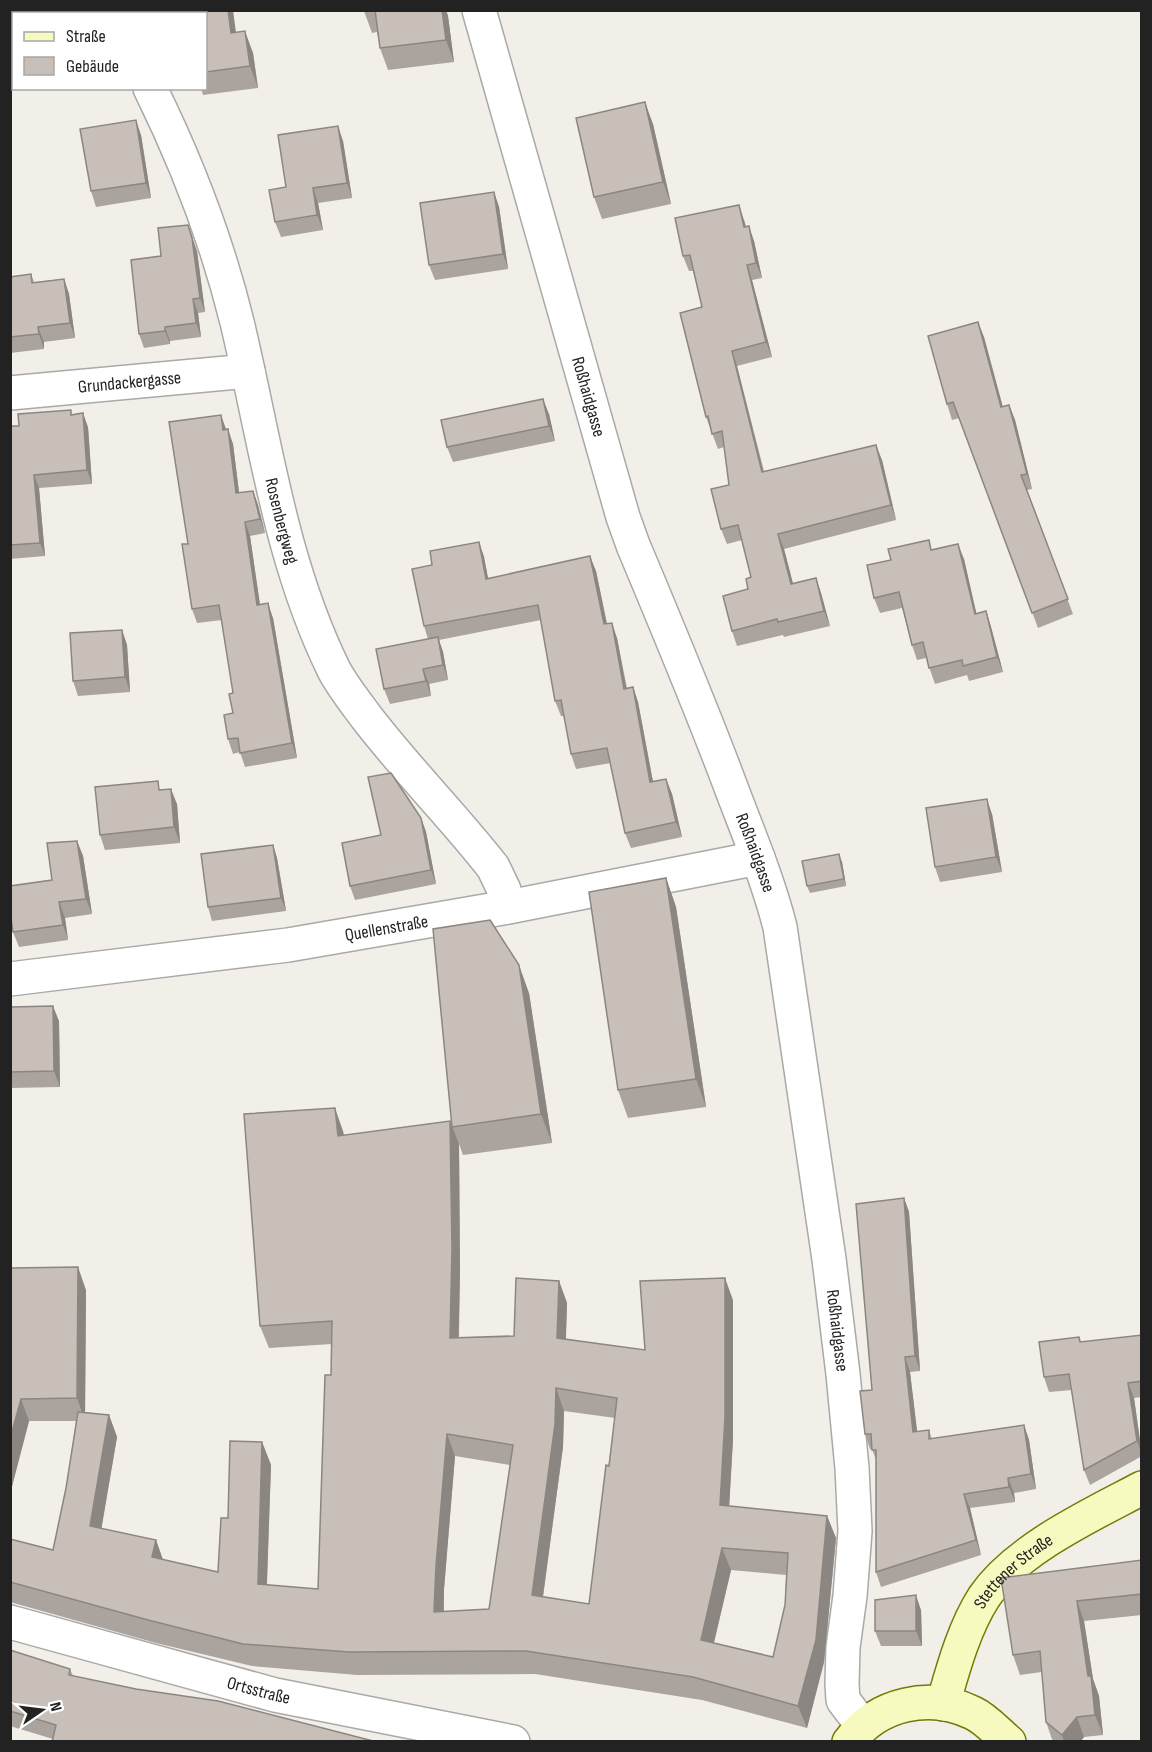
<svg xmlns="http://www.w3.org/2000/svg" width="1152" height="1752" viewBox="0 0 1152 1752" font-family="'Sofia Sans Condensed',sans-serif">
  <rect width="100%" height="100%" fill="#f2efe9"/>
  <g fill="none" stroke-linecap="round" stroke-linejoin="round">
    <g stroke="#a9a9a9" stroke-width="36">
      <g id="street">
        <path d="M109 10 110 14"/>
        <path id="s1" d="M479 10 623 517 633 545C667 626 701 707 732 790 749 835 768 880 780 927L829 1259 843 1374 852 1468 855 1531 850 1596 843 1647 842 1684 843 1700 862 1725"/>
        <path id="s2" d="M150 88C187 163 217 241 237 322 265 439 280 560 334 670 343 687 356 703 367 718 407 770 453 816 493 867L504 890 508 907"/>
        <path id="s3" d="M10 393 248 371"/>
        <path id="s4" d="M10 979 288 945 508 907 758 858"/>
        <path id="s5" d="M10 1622 275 1695 513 1742"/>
      </g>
    </g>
    <g stroke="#707d05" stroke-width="36">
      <g id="secondary">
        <path id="s6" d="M943 1704C953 1669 964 1628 984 1597 1017 1549 1091 1515 1142 1488"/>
        <path d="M849 1742C878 1703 930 1692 973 1713 986 1719 997 1732 1009 1742"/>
      </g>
    </g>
    <use href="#street" stroke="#fff" stroke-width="33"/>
    <use href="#secondary" stroke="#f7fabf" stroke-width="33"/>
  </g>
  <g fill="#aba49e" fill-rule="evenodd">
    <path d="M446 10 448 16 454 62 388 70 380 48 377 32 372 33 364 11Z"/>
    <path d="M206 14 236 33 253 53 258 88 203 95 201 88H206Z"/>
    <path d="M653 124 671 204 602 219 594 197Z"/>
    <path d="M141 135 151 198 96 207 91 191Z"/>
    <path d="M343 141 352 198 318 203 323 230 281 237 275 222 286 187Z"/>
    <path d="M494 192 499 207 508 269 435 280 429 265Z"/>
    <path d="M744 220 746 226 754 241 762 278 752 280 772 357 737 366 764 471 882 460 896 520 784 549 793 584 816 578 821 593 830 626 784 637 783 635 737 646 732 631 748 589 751 577 742 540 727 544 721 529 729 485 724 447 718 449 706 417 702 307 693 271H689L683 256Z"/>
    <path d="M197 251 205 312 198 313 201 337 170 341V344L144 348 139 334Z"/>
    <path d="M31 274 34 282 64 279 69 294 75 338 44 342V349L10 353V277Z"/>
    <path d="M984 337 1002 407 1009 405 1015 420 1032 489 1027 490 1073 614 1038 628 959 418 952 420 947 404Z"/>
    <path d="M73 414 88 427 92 484 39 488 45 556 10 559V426H19Z"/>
    <path d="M549 414 555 441 453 462 447 447Z"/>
    <path d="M227 430 233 444 239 493 253 491 258 505 265 533 250 536 260 605 273 618 297 758 245 767 240 752 233 754 228 739 233 713V693L222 620 197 623 192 609 188 544Z"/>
    <path d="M479 542 484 557 488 578 596 571 607 624 617 638 627 688 633 687 638 702 653 782 666 779 672 794 682 837 631 848 625 833 611 763 576 769 571 754 564 716H561L555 701 541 620 439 640 443 652 448 680 429 684 431 696 390 704 384 689 428 639 424 626 432 565Z"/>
    <path d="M933 550 964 559 976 614 986 611 991 627 1003 672 969 681 967 675 935 684 926 658 917 660 912 645 902 608 880 613 874 598Z"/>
    <path d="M122 630 127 645 130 692 78 696 73 681Z"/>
    <path d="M161 790 177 804 180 843 105 850 100 835Z"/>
    <path d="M992 814 1002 872 940 882 935 867Z"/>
    <path d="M421 818 426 832 436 884 355 900 350 886Z"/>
    <path d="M77 841 83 856 92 914 65 918 68 940 19 947 13 932 52 880Z"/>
    <path d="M273 845 277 858 286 911 212 921 208 907Z"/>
    <path d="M842 862 846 886 810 893 807 886Z"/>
    <path d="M666 878 676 907 706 1107 628 1118 618 1090Z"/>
    <path d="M529 993 552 1143 463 1155 459 1144 460 1271 459 1338 514 1336 559 1281 567 1303 566 1339 645 1350 733 1300V1439L729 1506 827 1516 836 1538 824 1662 807 1728 702 1700 535 1674 357 1675 252 1666 156 1643 10 1602V1539L53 1550 66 1488 76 1421H29L10 1494V1268L86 1290 85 1412 109 1415 117 1437 101 1529 156 1540 163 1560 218 1572 228 1518 262 1442 271 1465 267 1585 318 1589 331 1375 332 1344 269 1348 260 1326 343 1131 344 1135 450 1121 452 1127ZM564 1411 615 1418 589 1604 543 1597 563 1447ZM455 1456 510 1465 489 1609 444 1612V1589ZM731 1570 786 1575 785 1605 773 1657 714 1643Z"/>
    <path d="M10 1007 59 1021 60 1087 10 1088Z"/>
    <path d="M904 1198 909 1212 920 1371 910 1372 917 1432 929 1430 932 1439 1024 1425 1029 1440 1036 1489 1014 1493 1015 1502 970 1508 981 1555 881 1587 876 1572V1460L872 1449H870L865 1434Z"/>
    <path d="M1142 1335V1397L1134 1398 1142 1456 1090 1485 1084 1470 1072 1390 1049 1392 1044 1377 1079 1337 1081 1342Z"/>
    <path d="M1142 1560V1615L1084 1621 1093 1679 1099 1696 1103 1735 1084 1737 1080 1742H1053L1046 1722 1042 1672 1020 1675 1013 1655 1001 1578Z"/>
    <path d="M921 1610 922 1646H881L875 1631Z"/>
    <path d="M10 1650 70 1669 73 1676 53 1739 10 1726Z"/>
  </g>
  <g fill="#8b8681">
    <path d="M228 10H233L239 55 231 33Z"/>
    <path d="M442 10H446L448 16 454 62 446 40Z"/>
    <path d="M245 31 253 53 258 88 250 66Z"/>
    <path d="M645 102 653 124 671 204 663 182Z"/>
    <path d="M136 120 141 135 151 198 146 183Z"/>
    <path d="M338 126 343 141 352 198 347 183Z"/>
    <path d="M313 188 318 203 323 230 317 215Z"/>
    <path d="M494 192 499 207 508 269 503 254Z"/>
    <path d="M739 205 744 220 749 242 744 227Z"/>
    <path d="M188 225 197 251 205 312 200 298Z"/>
    <path d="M749 226 754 241 762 278 756 263Z"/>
    <path d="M747 265 752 280 772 357 766 342Z"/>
    <path d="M64 279 69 294 75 338 70 323Z"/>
    <path d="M193 299 198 313 201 337 196 323Z"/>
    <path d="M978 322 984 337 1007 422 1001 407Z"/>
    <path d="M38 327 44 342V349L39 334Z"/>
    <path d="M165 327 170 341V344L165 331Z"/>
    <path d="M732 351 737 366 767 487 762 472Z"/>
    <path d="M543 399 549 414 555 441 549 426Z"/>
    <path d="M1009 405 1015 420 1032 489 1027 474Z"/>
    <path d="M83 413 88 427 92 484 87 470Z"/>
    <path d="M221 415 226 429 223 430Z"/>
    <path d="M228 429 233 444 241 508 236 493Z"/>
    <path d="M876 445 882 460 896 520 891 505Z"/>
    <path d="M34 475 39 488 45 556 40 543Z"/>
    <path d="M253 491 258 505 265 533 260 519Z"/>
    <path d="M245 522 250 536 262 619 257 605Z"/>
    <path d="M778 534 784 549 797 599 791 584Z"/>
    <path d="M479 542 484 557 491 594 486 579Z"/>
    <path d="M958 544 964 559 980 629 975 614Z"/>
    <path d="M590 556 596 571 610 639 604 624Z"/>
    <path d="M816 578 821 593 830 626 824 611Z"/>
    <path d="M268 603 273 618 297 758 292 743Z"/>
    <path d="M986 611 991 627 1003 672 997 657Z"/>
    <path d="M612 623 617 638 629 704 624 689Z"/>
    <path d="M122 630 127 645 130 692 125 677Z"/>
    <path d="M438 637 443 652 448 680 443 665Z"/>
    <path d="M423 669 429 684 431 696 426 681Z"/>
    <path d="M633 687 638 702 656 798 650 782Z"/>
    <path d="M666 779 672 794 682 837 676 822Z"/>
    <path d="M171 789 177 804 180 843 174 827Z"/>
    <path d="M987 799 992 814 1002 872 996 857Z"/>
    <path d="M421 818 426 832 436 884 431 870Z"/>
    <path d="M77 841 83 856 92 914 86 899Z"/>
    <path d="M273 845 277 858 286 911 281 898Z"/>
    <path d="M839 854 842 862 846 886 844 879Z"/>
    <path d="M666 878 676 907 706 1107 696 1079Z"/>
    <path d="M59 902 65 918 68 940 63 925Z"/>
    <path d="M519 965 529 993 552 1143 541 1114Z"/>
    <path d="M53 1006 59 1021 60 1087 54 1071Z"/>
    <path d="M335 1108 343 1131 346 1158 338 1136Z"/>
    <path d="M450 1121 459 1144 460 1271 458 1360 450 1338Z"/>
    <path d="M904 1198 909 1212 920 1371 915 1356Z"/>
    <path d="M78 1267 86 1290 85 1421 77 1398Z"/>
    <path d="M725 1278 733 1300V1439L728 1528 720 1505Z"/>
    <path d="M559 1281 567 1303 565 1360 557 1338Z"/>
    <path d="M905 1357 910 1372 919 1447 913 1432Z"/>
    <path d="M1128 1383 1134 1398 1142 1454 1137 1441Z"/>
    <path d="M556 1388 564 1411 563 1447 540 1618 532 1595Z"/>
    <path d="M21 1399 29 1421 10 1494V1439Z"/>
    <path d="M109 1415 117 1437 98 1549 90 1526Z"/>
    <path d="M1024 1425 1029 1440 1036 1489 1031 1474Z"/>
    <path d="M447 1434 455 1456 444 1589 443 1635 434 1612 436 1566Z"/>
    <path d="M262 1442 271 1465 266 1606 258 1584Z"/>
    <path d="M1008 1478 1014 1493 1015 1502 1009 1487Z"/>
    <path d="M964 1494 970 1508 981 1555 976 1540Z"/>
    <path d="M827 1516 836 1538 824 1662 807 1728 798 1706Z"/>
    <path d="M156 1540 164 1563 152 1557Z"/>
    <path d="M722 1548 731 1570 709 1663 701 1640Z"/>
    <path d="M916 1595 921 1610 922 1646 916 1631Z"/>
    <path d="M1077 1601 1084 1621 1093 1679 1099 1696 1103 1735 1095 1715 1088 1676Z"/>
    <path d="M1077 1717 1084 1737 1080 1742H1064L1062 1735Z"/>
  </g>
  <g fill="#c7bfb8" stroke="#8b8681" stroke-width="1.5" fill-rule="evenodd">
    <path d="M171 10H228L231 33 245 31 250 66 206 72V14H171Z"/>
    <path d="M375 10H442L446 40 380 48Z"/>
    <path d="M645 102 663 182 594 197 576 118Z"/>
    <path d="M136 120 146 183 91 191 80 129Z"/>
    <path d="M338 126 347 183 313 188 317 215 275 222 269 190 286 187 278 135Z"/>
    <path d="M494 192 503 254 429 265 420 203Z"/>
    <path d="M739 205 744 227 749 226 756 263 747 265 766 342 732 351 762 472 876 445 891 505 778 534 791 584 816 578 824 611 778 622 777 619 732 631 723 596 748 589 746 579 751 577 738 525 721 529 711 489 729 485 722 431 712 434 708 416 706 417 680 313 702 307 690 255 683 256 675 218Z"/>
    <path d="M188 225 192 238 200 298 193 299 196 323 165 327V331L139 334 131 260 161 256 158 228Z"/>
    <path d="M31 274 32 283 64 279 70 323 38 327 39 334 10 337V277Z"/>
    <path d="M978 322 1001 407 1009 405 1027 474 1021 475 1068 599 1032 613 953 402 947 404 928 336Z"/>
    <path d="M543 399 549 426 447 447 441 420Z"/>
    <path d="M71 410V415L83 413 87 470 34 475 40 543 10 545V426H19L18 414Z"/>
    <path d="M221 415 223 430 228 429 236 493 253 491 260 519 245 522 257 605 268 603 292 743 240 753 238 738 228 739 224 715 233 713 229 694 233 693 219 605 192 609 182 544H188L169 422Z"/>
    <path d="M929 540 931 550 958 544 975 614 986 611 997 657 963 666 962 660 929 668 923 642 912 645 899 592 874 598 867 565 891 560 888 549Z"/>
    <path d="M479 542 486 579 590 556 604 624 612 623 624 689 633 687 650 782 666 779 676 822 625 833 607 748 571 754 561 700 555 701 538 605 424 626 412 569 432 565 430 551Z"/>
    <path d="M122 630 125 677 73 681 70 633Z"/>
    <path d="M438 637 443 665 423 669 426 681 384 689 376 649Z"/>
    <path d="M391 773 421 818 431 870 350 886 342 843 381 835 368 777Z"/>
    <path d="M158 781 159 790 171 789 174 827 100 835 95 787Z"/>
    <path d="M987 799 996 857 935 867 926 808Z"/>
    <path d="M77 841 86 899 59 902 63 925 13 932 10 911V886L52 880 47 843Z"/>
    <path d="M273 845 281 898 208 907 201 854Z"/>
    <path d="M839 854 844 879 807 886 802 861Z"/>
    <path d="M666 878 696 1079 618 1090 589 892Z"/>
    <path d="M490 920 519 965 541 1114 452 1127 433 929Z"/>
    <path d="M53 1006 54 1071 10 1072V1007Z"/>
    <path d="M335 1108 338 1136 450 1121 452 1249 450 1338 514 1336 516 1278 559 1281 557 1338 645 1350 640 1281 725 1278V1417L720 1505 827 1516 816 1640 798 1706 693 1677 526 1651 349 1652 243 1644 148 1620 10 1582V1539L53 1550 66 1488 78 1412 109 1415 90 1526 156 1540 152 1557 218 1572 221 1518H228L230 1441 262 1442 258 1584 318 1589 325 1375H331L332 1321 260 1326 244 1114ZM556 1388 617 1398 609 1466 606 1465 589 1604 532 1595 555 1424ZM447 1434 513 1445 489 1609 434 1612 436 1566ZM722 1548 788 1553 785 1605 773 1657 701 1640Z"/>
    <path d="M904 1198 915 1356 905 1357 913 1432 929 1430V1439L1024 1425 1031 1474 1008 1478 1009 1487 964 1494 976 1540 876 1572V1450H872L871 1434H865L860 1391 872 1390 856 1204Z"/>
    <path d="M78 1267 77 1398 21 1399 10 1439V1268Z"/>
    <path d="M1142 1335V1381L1128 1383 1137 1441 1084 1470 1069 1374 1044 1377 1039 1342 1079 1337 1080 1342Z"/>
    <path d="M1142 1560V1594L1077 1601 1088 1676H1091L1095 1715 1077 1717 1062 1735 1046 1722 1040 1651 1013 1655 1001 1578Z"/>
    <path d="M916 1595V1631H875V1600Z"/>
    <path d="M10 1650 70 1669 69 1675 136 1689 218 1701 377 1742H52L56 1725 10 1711Z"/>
  </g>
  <g text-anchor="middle" stroke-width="5" stroke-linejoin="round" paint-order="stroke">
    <g font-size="18" fill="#222" stroke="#fff">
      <text dy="6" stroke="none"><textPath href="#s3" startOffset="120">Grundackergasse</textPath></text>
      <text dy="6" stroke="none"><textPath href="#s1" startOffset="402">Roßhaidgasse</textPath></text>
      <text dy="6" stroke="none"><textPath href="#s2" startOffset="454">Rosenbergweg</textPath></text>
      <text dy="6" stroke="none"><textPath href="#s1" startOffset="888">Roßhaidgasse</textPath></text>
      <text dy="6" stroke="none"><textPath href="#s4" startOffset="380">Quellenstraße</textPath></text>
      <text dy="6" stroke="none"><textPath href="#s1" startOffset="1374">Roßhaidgasse</textPath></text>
      <text dy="6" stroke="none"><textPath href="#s6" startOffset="154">Stettener Straße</textPath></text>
      <text dy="6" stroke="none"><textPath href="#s5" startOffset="258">Ortsstraße</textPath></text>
    </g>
  </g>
  <rect width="1152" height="1752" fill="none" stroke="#222222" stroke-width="24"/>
  <rect x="12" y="12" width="195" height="78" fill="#ffffff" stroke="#a7a7a7" stroke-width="1.5"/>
  <rect x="24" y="32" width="30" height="9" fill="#f7fabf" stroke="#a7a7a7" stroke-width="1.5"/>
  <text x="66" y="42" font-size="18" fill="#222222">Straße</text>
  <rect x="24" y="57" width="30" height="18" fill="#c7bfb8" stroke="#a7a7a7" stroke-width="1.5"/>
  <text x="66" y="72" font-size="18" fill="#222222">Gebäude</text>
  <g transform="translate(42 1710) rotate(76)" stroke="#ffffff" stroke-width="4.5" paint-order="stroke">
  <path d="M0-4.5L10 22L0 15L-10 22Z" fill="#222222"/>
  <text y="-9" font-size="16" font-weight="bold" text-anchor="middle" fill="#222222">N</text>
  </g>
</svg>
